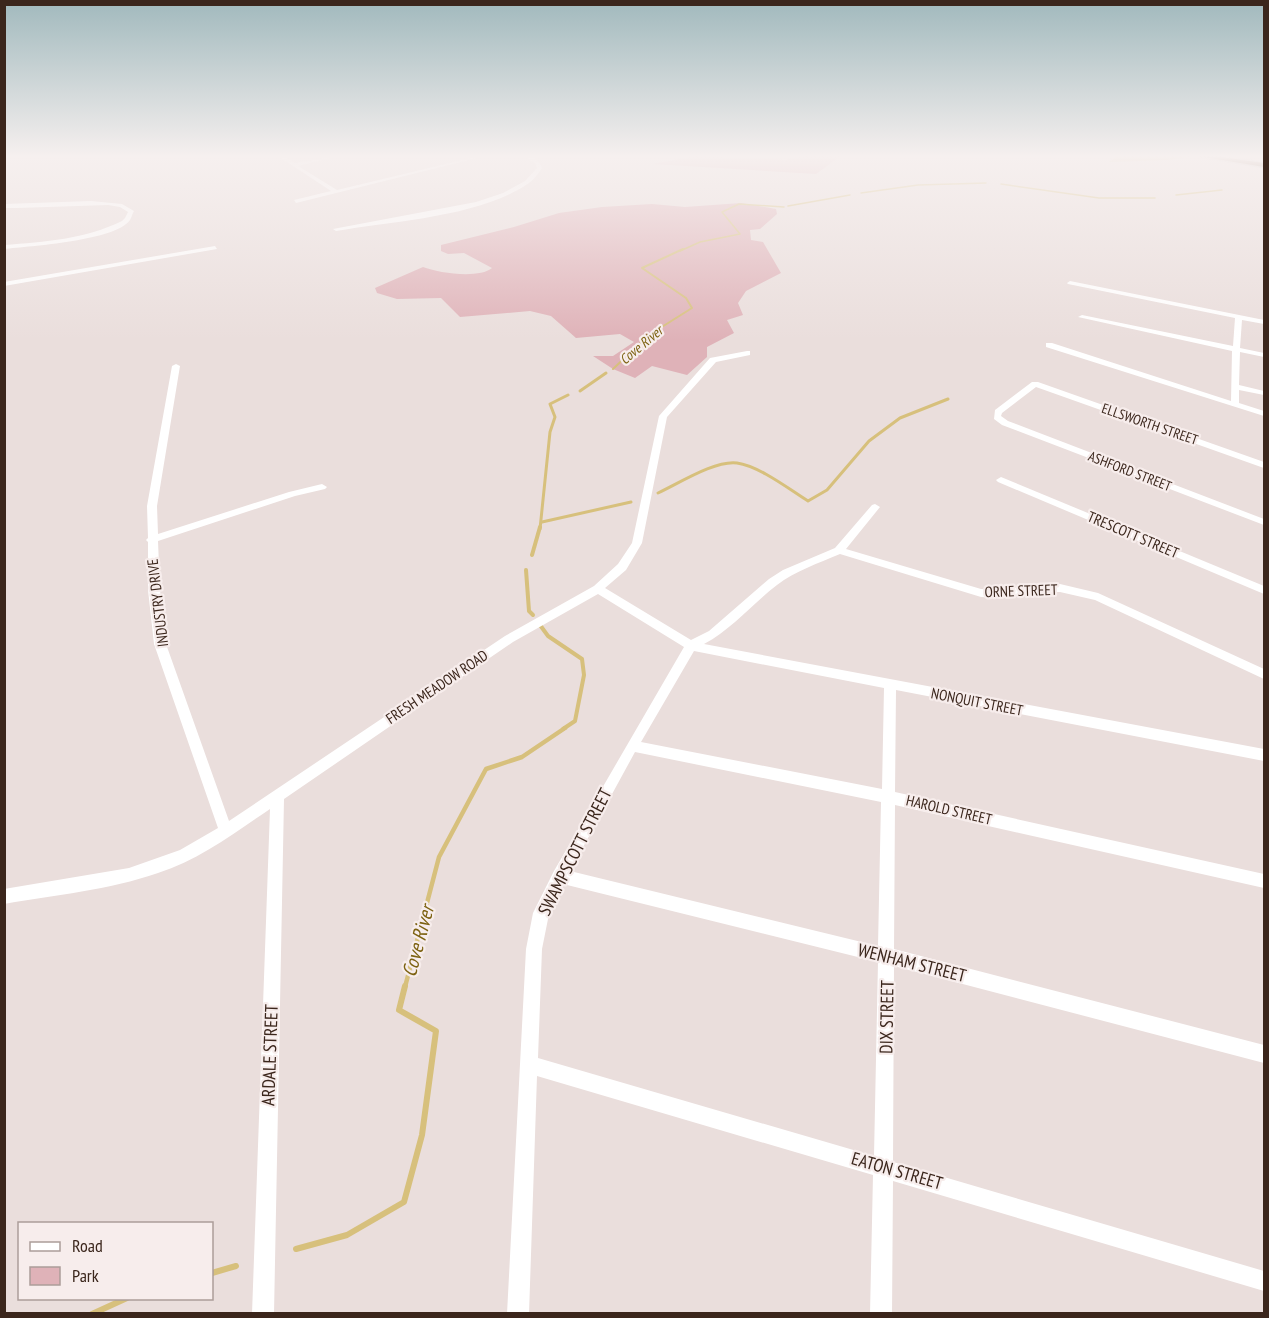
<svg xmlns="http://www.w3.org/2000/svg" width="1269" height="1318" viewBox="0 0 1269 1318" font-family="'PT Sans Narrow',sans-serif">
  <rect width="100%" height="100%" fill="#eadedc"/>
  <g fill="#dfb2b8">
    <path d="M695 156 786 160 800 156H841L816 174 653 164Z"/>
    <path d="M741 203 776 209 777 214 760 229 750 230 751 240 763 242 781 273 746 291 738 303 743 315 727 320 734 333 707 347V357L687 375 652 366 635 378 613 369 593 356H613L634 342 620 334 576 338 551 316 530 311 460 317 441 298 397 299 377 293 375 288 423 267C438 273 479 279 492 268L464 253 448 254 441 251V245L514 227 559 213 602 207 652 204 685 207Z"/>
  </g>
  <path fill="#d7c07c" d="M1117 156H1195L1167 160 1109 162Z"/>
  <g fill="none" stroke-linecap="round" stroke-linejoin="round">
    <g stroke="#d7c07c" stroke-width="1.5">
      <path d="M1001 184 1099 198H1155"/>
      <path d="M861 193 918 185 986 183"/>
      <path d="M1176 195 1222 190"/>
      <path d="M788 206 850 195"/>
      <path d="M680 251 700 242 740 234 722 212 739 204 784 207"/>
    </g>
    <path stroke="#d7c07c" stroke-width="2" d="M613 369 649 335 692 308 686 298 642 268 683 249"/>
    <g stroke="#d7c07c" stroke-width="3">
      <path d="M580 391 606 373"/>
      <path d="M658 493C678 484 715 460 737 463 759 466 789 489 808 501L827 490 869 441 900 418 948 399"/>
      <path d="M542 522 631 502"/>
      <path d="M540 529 550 432 555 417 550 404 568 395"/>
    </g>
    <g stroke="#d7c07c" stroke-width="4">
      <path d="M532 555 540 527"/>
      <path d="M526 570 529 611 533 615"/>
      <path d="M540 625 548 636 582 659 584 675 575 721 563 729"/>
    </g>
    <path stroke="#d7c07c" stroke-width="4.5" d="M405 987 439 857 486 769 522 757 565 728"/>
    <g stroke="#d7c07c" stroke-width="6">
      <path d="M296 1249 347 1235 404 1202 422 1135 436 1031 399 1010 405 986"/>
      <path d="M212 1273 236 1266"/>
      <path d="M92 1314 127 1298"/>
    </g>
    <g stroke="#c4bebb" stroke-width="3">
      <path id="highway" d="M1198 156H1214L1264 163V167Z"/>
    </g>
    <g fill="#fff" fill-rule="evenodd">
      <path d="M278 156H283L295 163 338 156 298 166 337 190 479 156H485L296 203 294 200 331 191Z"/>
      <path d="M523 156C531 155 539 160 542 168 538 174 533 181 526 185 477 217 393 221 336 231L333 229 476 202 503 193 525 181 537 168 535 163Z"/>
      <path d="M91 201 122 204 134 211C133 212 131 219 130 220 115 241 30 246 4 249V245C45 242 85 239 122 221L125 218 128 212 120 207 108 205 17 208H4V204Z"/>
      <path d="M215 246 217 249 4 286V282Z"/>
      <path d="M1070 281 1264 320V324L1242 320 1240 348 1264 353V357L1240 352 1239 385 1264 391V395L1239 390V403L1264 411V416L1046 347V343H1052L1231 401 1232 351 1078 317 1082 315 1233 346 1235 318 1068 284 1067 283Z"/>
      <path d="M747 351H750V355L716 362 667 417 642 543 626 570 605 588 691 640 709 631 769 579 783 570 835 548 872 505 875 504 880 507 846 549 981 589 1001 590 1043 584H1060L1098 593 1264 669V679L1095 600 1060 592H1043L1001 598 981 597 840 554C819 563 795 571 777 585 752 604 732 629 704 644L1264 749V761L896 690 895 792 1264 874V888L895 805 894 949 1264 1045V1063L894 966 893 1162 1264 1271V1291L893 1181 892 1314H870L873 1175 537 1076 529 1314H507L526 949 533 913 554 871 684 647 598 594 513 642 284 799 274 1314H252L270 809C234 833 199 860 158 873 109 890 55 895 4 904V889L129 868 180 850 218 828 154 644 148 590V542L146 540 148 538 147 506 172 366 176 364 180 366 157 506 158 534 289 492 322 484 327 487 325 489 295 496 158 541 160 590 166 644 229 821 505 636 594 586 618 564 632 543 659 416 710 358ZM694 651 884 688 882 789 641 742ZM635 752 881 802 878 946 570 871ZM563 884 878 962 874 1156 538 1058 542 949 549 914Z"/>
      <path d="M1032 382H1038L1264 462V468L1261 467 1036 387 1002 413 1001 416 1008 421 1264 519V525L1002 425 994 419 995 410Z"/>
      <path d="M1001 477 1264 586V594L998 482 996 480Z"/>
    </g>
    <use href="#highway" fill="#6a4025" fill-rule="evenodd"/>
  </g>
  <linearGradient id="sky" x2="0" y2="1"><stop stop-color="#a1b9bd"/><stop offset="0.46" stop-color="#f6f0ef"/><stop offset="1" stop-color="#f6f0ef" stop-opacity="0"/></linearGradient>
  <rect width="1269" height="340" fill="url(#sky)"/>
  <g text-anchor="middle" stroke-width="4.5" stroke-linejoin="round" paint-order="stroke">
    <g font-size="14" font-style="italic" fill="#7d6211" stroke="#f7edec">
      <text transform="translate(641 345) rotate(-40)" y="5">Cove River</text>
    </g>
    <g font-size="14" fill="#3b261c" stroke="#f7edec">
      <text transform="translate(1150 424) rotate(19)" y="5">ELLSWORTH STREET</text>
      <text transform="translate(1130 471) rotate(21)" y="5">ASHFORD STREET</text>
    </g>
    <g font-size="15" fill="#3b261c" stroke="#f7edec">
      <text transform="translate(1133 535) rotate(23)" y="5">TRESCOTT STREET</text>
      <text transform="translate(1021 591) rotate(-2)" y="5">ORNE STREET</text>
      <text transform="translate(158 603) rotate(-97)" y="5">INDUSTRY DRIVE</text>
      <text transform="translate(437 687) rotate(-34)" y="5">FRESH MEADOW ROAD</text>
      <text transform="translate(977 702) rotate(11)" y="5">NONQUIT STREET</text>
      <text transform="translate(949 810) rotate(13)" y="5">HAROLD STREET</text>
    </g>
    <g font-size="18" fill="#3b261c" stroke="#f7edec">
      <text transform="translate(575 852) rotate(-63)" y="6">SWAMPSCOTT STREET</text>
      <text transform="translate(912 963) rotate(14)" y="6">WENHAM STREET</text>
      <text transform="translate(887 1017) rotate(-89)" y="6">DIX STREET</text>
      <text transform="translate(270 1055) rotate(-88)" y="6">ARDALE STREET</text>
      <text transform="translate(897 1171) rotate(16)" y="6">EATON STREET</text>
    </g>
    <g font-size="20" font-style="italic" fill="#7d6211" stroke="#f7edec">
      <text transform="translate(418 941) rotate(-75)" y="7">Cove River</text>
    </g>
  </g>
  <rect width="1269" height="1318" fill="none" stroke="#3b261c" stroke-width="12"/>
  <rect x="18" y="1222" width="195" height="78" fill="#f7edec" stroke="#ac9d99" stroke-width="1.5"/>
  <rect x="30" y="1242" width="30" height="9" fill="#ffffff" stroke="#ac9d99" stroke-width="1.5"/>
  <text x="72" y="1252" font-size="18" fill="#3b261c">Road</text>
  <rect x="30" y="1267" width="30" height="18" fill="#dfb2b8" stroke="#ac9d99" stroke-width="1.5"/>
  <text x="72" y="1282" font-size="18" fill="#3b261c">Park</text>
</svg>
